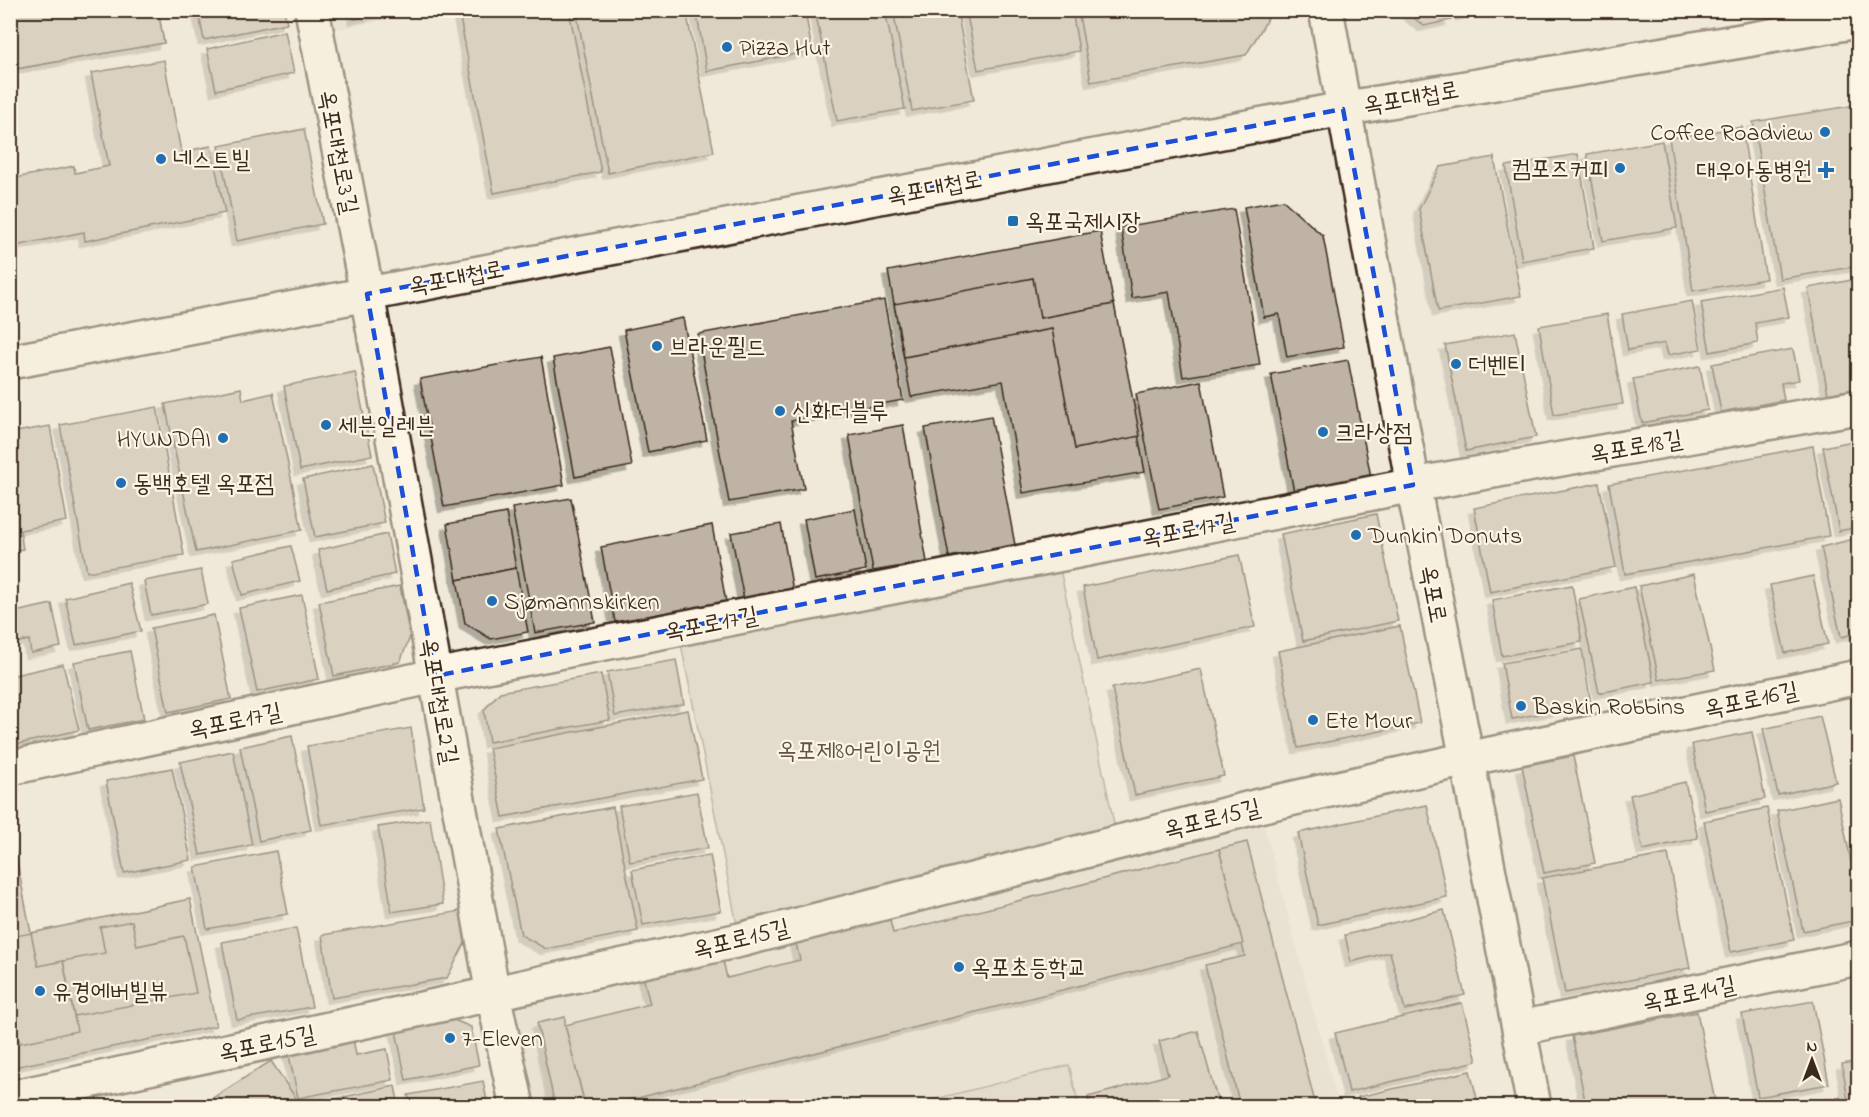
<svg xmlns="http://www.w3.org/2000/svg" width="1869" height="1117" viewBox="0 0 1869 1117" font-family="'Indie Flower','Poor Story',sans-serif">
  <defs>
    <filter id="shadow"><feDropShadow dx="-5.5" dy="5.5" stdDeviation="0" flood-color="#0004"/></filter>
  </defs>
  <rect width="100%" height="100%" fill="#f0e9d9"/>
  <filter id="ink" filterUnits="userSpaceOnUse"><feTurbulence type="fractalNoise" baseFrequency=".0167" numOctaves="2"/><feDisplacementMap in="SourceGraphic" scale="12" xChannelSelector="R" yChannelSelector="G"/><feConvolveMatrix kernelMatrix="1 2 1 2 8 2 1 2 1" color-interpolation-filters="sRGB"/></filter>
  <g filter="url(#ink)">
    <g fill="#e1d9c9">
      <path d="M312 10 435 11 316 33Z"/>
      <path d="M1259 806 1339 1106H517L493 994Z"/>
    </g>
    <g fill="#d2c9ba" stroke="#867a6c" stroke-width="1.5">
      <path d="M1057 555 1118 842 740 940 678 629Z"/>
      <path d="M1069 1065 1079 1106H908Z"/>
    </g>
    <g fill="#beb3a4" stroke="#3b2a1e" stroke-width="1.5" filter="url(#shadow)">
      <path d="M10 10H158L164 43 10 70Z"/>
      <path d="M10 10H158L164 43 10 70Z"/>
      <path d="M198 10H284L287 23 204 40Z"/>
      <path d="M353 10H398L354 19Z"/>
      <path d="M473 10H569L601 172 494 193 459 13Z"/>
      <path d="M576 10H686L714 152 608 173Z"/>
      <path d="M696 10H805L812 51 707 71Z"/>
      <path d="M815 10H885L905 109 837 121Z"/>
      <path d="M893 10H957L974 100 912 111Z"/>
      <path d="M966 10H1072L1079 51 978 70Z"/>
      <path d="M1078 10H1273L1246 55 1091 82Z"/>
      <path d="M1404 10H1449L1451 20 1424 26Z"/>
      <path d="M1460 10H1484L1461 15Z"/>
      <path d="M285 31 294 73 216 90 207 49Z"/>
      <path d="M164 60 181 152 211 146 225 213 85 241 84 232 10 247V179L74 166 75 173 109 166 91 73Z"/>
      <path d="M1856 105 1858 122V266L1780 279 1753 122Z"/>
      <path d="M1742 127 1766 279 1693 291 1669 138Z"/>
      <path d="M304 129 323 224 237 241 219 146Z"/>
      <path d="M1662 141 1677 228 1603 241 1587 154Z"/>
      <path d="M1578 154 1594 248 1522 261 1506 166Z"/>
      <path d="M1494 157 1521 296 1438 311 1419 209 1440 167Z"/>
      <path d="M1283 200 1323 236 1344 347 1287 357 1279 314 1264 317 1244 207Z"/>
      <path d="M1234 209 1260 365 1183 377 1169 292 1132 298 1121 227Z"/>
      <path d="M1100 231 1145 472 1023 493 1003 381 911 397 888 271Z"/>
      <path d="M1033 278 1040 318 1114 304 1140 436 1075 449 1052 329 904 357 894 304Z"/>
      <path d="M1858 279V388L1828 394 1808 288Z"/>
      <path d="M1783 287 1789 317 1755 323 1758 343 1710 352 1701 302Z"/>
      <path d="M884 300 903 400 791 421 804 489 729 502 698 334Z"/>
      <path d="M1692 301 1701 349 1668 355 1665 343 1628 350 1622 314Z"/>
      <path d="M1607 314 1623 404 1554 415 1539 326Z"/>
      <path d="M683 318 707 440 648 452 624 330Z"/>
      <path d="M1515 332 1536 437 1466 451 1445 345Z"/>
      <path d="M610 347 632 466 575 477 553 358Z"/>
      <path d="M1793 349 1799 380 1781 383 1784 400 1721 412 1712 364Z"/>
      <path d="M541 357 564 485 444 507 420 379Z"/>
      <path d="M1348 360 1371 477 1294 492 1271 374Z"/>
      <path d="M1700 366 1708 410 1642 423 1633 379Z"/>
      <path d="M355 372 372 455 300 470 284 386Z"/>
      <path d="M1201 381 1223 497 1159 509 1136 394Z"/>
      <path d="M241 388 243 400 273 393 302 530 196 552 165 404Z"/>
      <path d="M157 407 184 555 87 572 60 425Z"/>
      <path d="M991 416 1015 545 949 557 925 428Z"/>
      <path d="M903 425 927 562 873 571 849 435Z"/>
      <path d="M50 426 67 521 20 530 23 549 10 551V433Z"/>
      <path d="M1858 440V527L1839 531 1823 447Z"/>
      <path d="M1813 446 1829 536 1625 574 1609 484Z"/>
      <path d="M373 464 385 523 315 537 303 479Z"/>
      <path d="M1599 483 1616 567 1490 592 1474 508Z"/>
      <path d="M571 498 595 622 535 633 512 508Z"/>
      <path d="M855 509 866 570 815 580 804 519Z"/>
      <path d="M506 513 516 568 457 580 447 524Z"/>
      <path d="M1376 514 1398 621 1303 641 1281 534Z"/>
      <path d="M781 524 793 591 744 600 731 533Z"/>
      <path d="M712 525 726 602 615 622 601 547Z"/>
      <path d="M387 534 395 574 327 589 318 550Z"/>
      <path d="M1858 538V633L1841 637 1821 547Z"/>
      <path d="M291 546 300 581 242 595 233 559Z"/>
      <path d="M1239 555 1255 627 1097 660 1083 587Z"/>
      <path d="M516 568 528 632 491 639 465 623 457 580Z"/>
      <path d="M201 570 208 604 151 615 144 581Z"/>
      <path d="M1694 574 1715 670 1659 680 1639 586Z"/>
      <path d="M1813 576 1828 644 1785 653 1770 585Z"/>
      <path d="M129 583 141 631 76 645 65 598Z"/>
      <path d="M1572 585 1582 642 1502 656 1492 600Z"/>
      <path d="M400 586 410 637 400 662 334 676 319 602Z"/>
      <path d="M1634 587 1654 682 1599 693 1579 599Z"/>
      <path d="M302 595 319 679 257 692 239 608Z"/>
      <path d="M52 604 61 647 31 653 29 640 10 644V613Z"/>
      <path d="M214 615 231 699 168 712 151 628Z"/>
      <path d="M1400 626 1420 723 1298 748 1278 651Z"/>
      <path d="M1582 649 1591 704 1512 719 1502 663Z"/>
      <path d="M130 651 144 719 88 730 74 662Z"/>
      <path d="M676 660 684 704 615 716 607 672Z"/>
      <path d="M63 664 79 730 10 746V676Z"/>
      <path d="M1201 669 1224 776 1135 795 1112 688Z"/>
      <path d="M601 674 610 720 489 742 484 710 500 692Z"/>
      <path d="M688 710 702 779 503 817 489 748Z"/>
      <path d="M1820 716 1836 782 1778 795 1763 729Z"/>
      <path d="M411 728 424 808 321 825 307 746Z"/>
      <path d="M1752 732 1765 799 1705 811 1692 744Z"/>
      <path d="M292 736 311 830 259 841 240 747Z"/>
      <path d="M233 751 252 845 200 855 180 762Z"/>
      <path d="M1573 756 1595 863 1544 873 1522 766Z"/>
      <path d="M172 768 191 860 124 873 106 781Z"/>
      <path d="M1685 782 1698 838 1643 850 1630 795Z"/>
      <path d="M697 792 708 848 630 862 619 806Z"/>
      <path d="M1838 798 1858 895V920L1803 931 1777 811Z"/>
      <path d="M1427 805 1447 897 1318 925 1298 833Z"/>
      <path d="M613 807 638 931 546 949 521 935 499 829Z"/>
      <path d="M1767 808 1794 940 1731 952 1704 821Z"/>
      <path d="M430 819 443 904 392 912 378 827Z"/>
      <path d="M10 826 31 933 190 899 216 1026 14 1067 10 1062Z"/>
      <path d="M1247 842 1316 1106H1240L1205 965 1245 956 1219 849Z"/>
      <path d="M1219 849 1243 944 606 1106H585L565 1025 650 1004 643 976 722 956 727 978 800 960 795 940 889 916 893 933Z"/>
      <path d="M276 851 288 914 207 929 195 867Z"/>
      <path d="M1668 854 1690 968 1565 993 1542 878Z"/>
      <path d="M710 855 721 911 643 925 632 870Z"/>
      <path d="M1444 910 1465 995 1405 1010 1390 952 1351 962 1345 935Z"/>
      <path d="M460 911 465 943 447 978 332 998 322 935Z"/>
      <path d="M132 921 137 946 184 936 196 993 74 1016 63 961 105 953 100 927Z"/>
      <path d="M296 928 312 1007 237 1020 222 942Z"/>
      <path d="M31 933 38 966 63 961 77 1031 21 1043 10 1028V937Z"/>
      <path d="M1813 1001 1829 1084 1758 1097 1742 1014Z"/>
      <path d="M1462 1003 1477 1061 1349 1092 1335 1033Z"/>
      <path d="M1697 1012 1716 1106H1586L1572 1036Z"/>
      <path d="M565 1017V1025L585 1106H555L537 1023Z"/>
      <path d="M454 1020 471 1027 479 1065 406 1080 396 1031Z"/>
      <path d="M1198 1031 1219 1106H1090L1088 1097 1168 1075 1159 1041Z"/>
      <path d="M353 1038 356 1055 387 1049 393 1080 298 1098 288 1051Z"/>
      <path d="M271 1061 301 1106H200Z"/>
      <path d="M1858 1061V1106H1849L1842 1064Z"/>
      <path d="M1470 1071 1479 1106H1360L1358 1097Z"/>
      <path d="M483 1081 488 1106H410L408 1095Z"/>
      <path d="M395 1086 399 1106H326L325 1101Z"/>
      <path d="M1840 1097 1842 1106H1784Z"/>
    </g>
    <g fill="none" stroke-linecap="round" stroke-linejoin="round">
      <g stroke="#3b2a1e" stroke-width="38">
        <g id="minor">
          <path d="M312 10 367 294 493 994 517 1106"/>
          <path d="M10 768 435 676 1057 555 1413 485 1858 407"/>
          <path d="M1520 1028 1858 958"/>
          <path d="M10 1098 740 940 1259 806 1467 759 1858 677"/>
        </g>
      </g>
      <g stroke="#3b2a1e" stroke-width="38">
        <g id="tertiary">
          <path d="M1326 10 1413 485 1467 759 1534 1106"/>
          <path d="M10 362 1343 109 1858 21"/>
        </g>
      </g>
      <use href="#minor" stroke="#fcf5e5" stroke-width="33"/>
      <use href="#tertiary" stroke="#fcf5e5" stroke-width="33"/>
    </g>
  </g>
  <path d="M0 0H1869V1117H0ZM1343 109 1413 485 435 676 367 294Z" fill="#f0e9d9" fill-opacity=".55" fill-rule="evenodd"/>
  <path fill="none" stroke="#1d4ed8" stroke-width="4.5" stroke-dasharray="12 8" stroke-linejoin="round" d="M1343 109 1413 485 435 676 367 294Z"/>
  <g fill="#1f6fb2" stroke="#fcf5e5" stroke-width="2">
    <circle cx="727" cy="47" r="6"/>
    <circle cx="1825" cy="132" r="6"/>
    <circle cx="161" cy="159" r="6"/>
    <circle cx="1620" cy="168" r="6"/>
    <path d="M1823 161h6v6h6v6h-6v6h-6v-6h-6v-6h6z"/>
    <rect x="1007" y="215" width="12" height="12" rx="3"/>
    <circle cx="657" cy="346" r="6"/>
    <circle cx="1456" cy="364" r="6"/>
    <circle cx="780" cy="411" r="6"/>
    <circle cx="326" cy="425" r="6"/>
    <circle cx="1323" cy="432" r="6"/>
    <circle cx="223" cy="438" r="6"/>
    <circle cx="121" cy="483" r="6"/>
    <circle cx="1356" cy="535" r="6"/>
    <circle cx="492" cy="601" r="6"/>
    <circle cx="1521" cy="706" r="6"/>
    <circle cx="1313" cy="720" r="6"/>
    <circle cx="959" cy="967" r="6"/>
    <circle cx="40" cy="991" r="6"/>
    <circle cx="450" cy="1038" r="6"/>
  </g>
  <g text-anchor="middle" stroke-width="4.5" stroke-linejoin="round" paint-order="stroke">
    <g font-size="24" fill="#3b2a1e" stroke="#fcf5e5" text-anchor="start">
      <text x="739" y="55">Pizza Hut</text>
      <text x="1813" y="140" text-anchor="end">Coffee Roadview</text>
      <text x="173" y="167">네스트빌</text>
      <text x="1608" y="176" text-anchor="end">컴포즈커피</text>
      <text x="1812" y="178" text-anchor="end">대우아동병원</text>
      <text x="1025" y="229">옥포국제시장</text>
      <text x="669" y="354">브라운필드</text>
      <text x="1468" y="372">더벤티</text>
      <text x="792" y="419">신화더블루</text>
      <text x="338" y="433">세븐일레븐</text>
      <text x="1335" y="440">크라상점</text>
      <text x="211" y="446" text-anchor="end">HYUNDAI</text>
      <text x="133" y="491">동백호텔 옥포점</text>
      <text x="1368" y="543">Dunkin' Donuts</text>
      <text x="504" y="609">Sjømannskirken</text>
      <text x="1533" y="714">Baskin Robbins</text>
      <text x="1325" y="728">Ete Mour</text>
      <text x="971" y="975">옥포초등학교</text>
      <text x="52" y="999">유경에버빌뷰</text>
      <text x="462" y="1046">7-Eleven</text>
    </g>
    <g font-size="24" fill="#3b2a1e" stroke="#fcf5e5">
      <text transform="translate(1411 97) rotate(-10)" y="8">옥포대첩로</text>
      <text transform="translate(339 152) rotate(79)" y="8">옥포대첩로3길</text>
      <text transform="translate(934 187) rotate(-11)" y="8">옥포대첩로</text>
      <text transform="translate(456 277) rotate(-11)" y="8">옥포대첩로</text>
      <text transform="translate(1636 446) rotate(-10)" y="8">옥포로18길</text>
      <text transform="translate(1188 529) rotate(-11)" y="8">옥포로17길</text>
      <text transform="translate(1434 594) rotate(79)" y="8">옥포로</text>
      <text transform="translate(711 623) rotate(-11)" y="8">옥포로17길</text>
      <text transform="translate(1751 699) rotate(-12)" y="8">옥포로16길</text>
      <text transform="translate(440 701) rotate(80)" y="8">옥포대첩로2길</text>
      <text transform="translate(235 720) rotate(-12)" y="8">옥포로17길</text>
      <text transform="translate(1212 818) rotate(-14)" y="8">옥포로15길</text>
      <text transform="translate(741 938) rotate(-14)" y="8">옥포로15길</text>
      <text transform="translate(1689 993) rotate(-12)" y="8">옥포로14길</text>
      <text transform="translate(267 1043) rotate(-12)" y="8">옥포로15길</text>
    </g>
    <g font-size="24" fill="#615245" stroke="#fcf5e5">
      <text x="859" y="758">옥포제8어린이공원</text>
    </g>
  </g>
  <rect width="1869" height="1117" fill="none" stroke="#fcf5e5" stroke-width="36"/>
  <rect x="18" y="18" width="1833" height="1081" fill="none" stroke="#3b2a1e" stroke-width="2" filter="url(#ink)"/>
  <g transform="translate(1812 1060)" stroke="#fcf5e5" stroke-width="4.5" paint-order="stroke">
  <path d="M0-4.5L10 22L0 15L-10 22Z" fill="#3b2a1e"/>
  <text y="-9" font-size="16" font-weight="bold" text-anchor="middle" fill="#3b2a1e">N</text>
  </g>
</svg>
